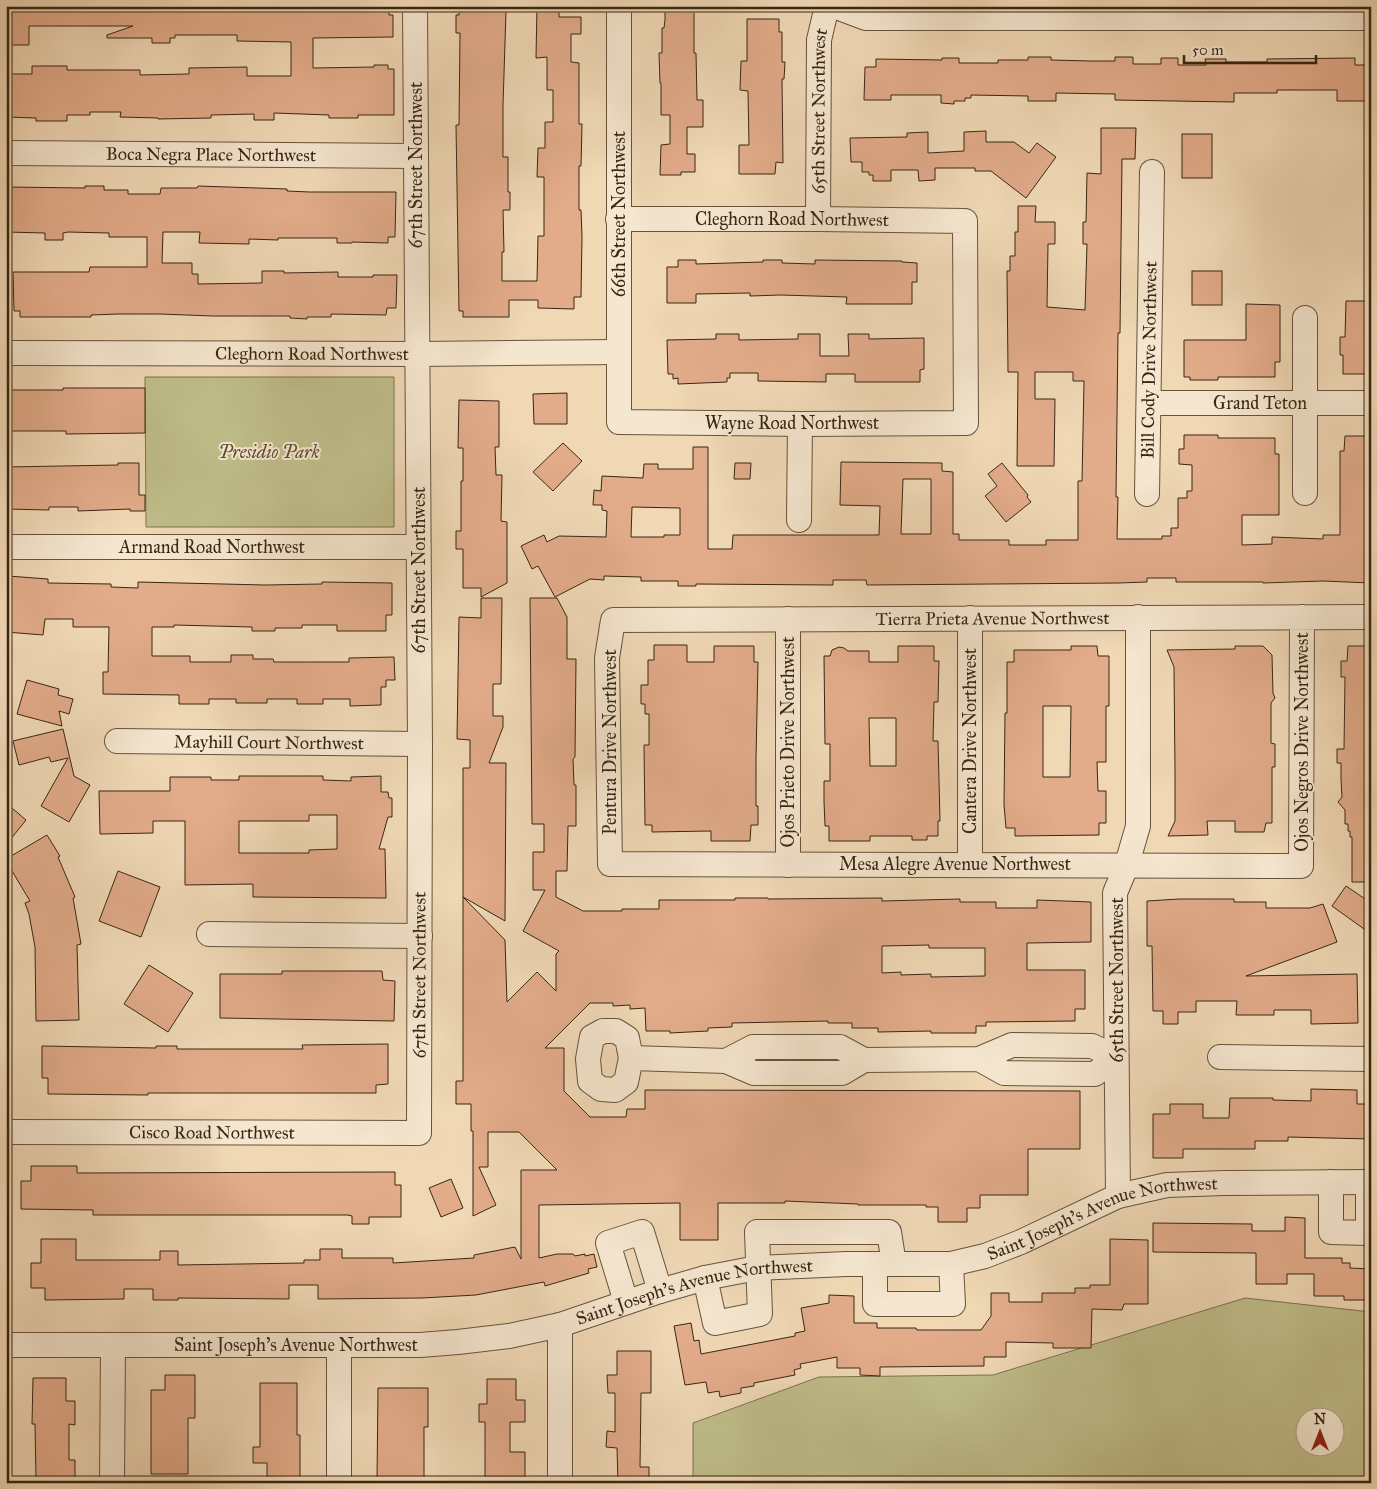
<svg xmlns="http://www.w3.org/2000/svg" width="1377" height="1489" viewBox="0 0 1377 1489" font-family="'IM FELL Great Primer',serif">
  <rect width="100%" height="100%" fill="#f0d8b5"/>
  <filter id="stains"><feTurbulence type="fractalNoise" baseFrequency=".004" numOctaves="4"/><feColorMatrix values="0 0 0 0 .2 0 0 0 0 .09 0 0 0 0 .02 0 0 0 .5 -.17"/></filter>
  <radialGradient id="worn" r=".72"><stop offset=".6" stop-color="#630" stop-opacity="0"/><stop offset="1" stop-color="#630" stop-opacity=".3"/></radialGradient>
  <g fill="#bfbd8a" stroke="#7c724e" fill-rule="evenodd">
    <path d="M145 377H394V527H146Z"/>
    <path d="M1245 1298 1371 1312V1483H693V1423L819 1377 993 1375ZM1304 1416H1334V1446H1304Z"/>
  </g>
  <g fill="#e2ab8a" stroke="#382713" fill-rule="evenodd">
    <path d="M13 6H383V9H389V15H393V37L313 38V68L374 67V65H388V69H394V115H358V118H329V115L274 113V120H254V114L211 115V118L158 119V118L120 117 121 112H90V115H67V121H36V118L6 117V74H32V66H67V70H140V75L189 74V68L247 67V76H291V42L237 41V35H175V38H170V43H152V38H107V35L133 26H29V45H6V12H13Z"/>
    <path d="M459 6H497V11H506L503 105V157H508V192H510V210H503L504 252H502V281H537L538 236H544V177H537L538 148H545V122H553V90H547V57L536 58 537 6H559V17H581V34H571V62L579 63V124H582L581 166H579V210H581L582 237 581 297H574V309L538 308V300H509V317H463V311H459L456 125H459L460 33H456V15H459Z"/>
    <path d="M665 8H694V53H696L697 100H703V127H687V154H695V172H681V175H660L661 145 670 144V115H661V83H660L659 53H662V28H664L665 20Z"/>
    <path d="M747 19H779V32H782V62H785L784 79H782L783 163 776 162 775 174H739V145H749L748 91 740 90 741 61H747Z"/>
    <path d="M1028 57H1051V60L1091 61H1115V57H1133V64H1161V58H1178V65H1206L1205 59H1226V62H1267V59L1355 58V65H1367V101H1337V90H1277V93H1234V102L1115 100V94L1056 93V101H1028V96L971 95V98H965V101H954V104L941 103V95H891V100H864L865 67H876V59L942 60V58H959V63H998V60H1028Z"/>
    <path d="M1101 128H1136L1135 159H1122L1120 333H1118L1116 497H1118L1117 539H1162V536H1171V528H1178V498H1187V491H1192V465L1179 464V449H1184V435H1218V438H1275V454H1279V515H1242V545L1272 544V537L1323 539V535H1340V451H1344L1345 436H1371V583L1323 581 1263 583V582H1176V578H1147V582L1118 583 867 585 866 580H833V585L696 584V586H678V581H641V577L604 576V580L590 579 555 597 538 566 532 569 521 546 544 535 547 542 559 536 606 537 607 511 602 510V505H593L594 490 601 491 602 476 643 478 644 464H658V469H693V447H708V549H732L733 535H879L880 506 840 505 841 462 942 463V471L953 472V534H959V540H1009V545H1046V540H1078V481H1082L1084 381H1073V372H1035V399H1055L1054 466H1017L1018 372H1008L1007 271H1010V256H1015V232H1018V206H1036L1035 222H1055V244H1048L1047 307 1085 310 1087 244H1083V222H1086L1087 173 1101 174ZM903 479H931V534H901ZM632 507 680 508V535H664V537H631Z"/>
    <path d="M986 131V142H1014L1029 153 1037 143 1056 157 1026 198 991 171H975V168H935V180L919 181 918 170H891V181H873V175H869V172H862V162H851L850 138 907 137V133L928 132V153L964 151V132Z"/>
    <rect x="1182" y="134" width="30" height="44"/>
    <path d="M85 186H104V190H128V194H160L161 188H197L198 186 287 189V191L310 192H396L395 237H388V243L352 242V243H337V238H278V240L249 239V244L199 243 200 232H163L162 263H192V274H198V284L262 283V271H284V273L338 272V277H373V275H397L396 308H387L386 315 331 314V317H307V319L290 318V316H213L160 314H118L91 315V317H20V311H14L13 272H89L90 267H147V237H109V233L68 232 63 233V240H45V233L6 232V187L85 188Z"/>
    <path d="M678 260H696V264L763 262V260H782V263L815 264V260L902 261V262L917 263V282H912V304H846L847 297 781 295 750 296V293L696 294V303H667V267H678Z"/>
    <rect x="1192" y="271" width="30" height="34"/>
    <path d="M1346 301H1371V374H1343V355H1340V337H1345Z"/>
    <path d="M1246 304 1280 305V362H1275V377H1218V380H1190V377H1184V340H1246Z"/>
    <path d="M716 334H739V340L798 339V334H820V356H849L848 334H869V339L924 338V369L920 370V382H855V374H826V382L758 381V373H730V378H727V382L678 384V378L673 379V374H668L667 340 716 339Z"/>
    <path d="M63 388H145V433L66 434V431H10V409H7V390H63Z"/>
    <path d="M567 393V424H534L533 394Z"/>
    <path d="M459 400 499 401V447H495L496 475H502L501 521 507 522V583L481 597V588H463V549H456V531H461V481H463V448H458Z"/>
    <path d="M563 443 582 461 553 491 533 472Z"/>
    <path d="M118 463H139V495H145V511H130V509L78 511V507H49V510L6 509V467L118 465Z"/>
    <path d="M735 463H751L750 479H734Z"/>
    <path d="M1002 463 1028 495 1027 497 1031 502 1006 522 985 496 997 486 988 474Z"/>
    <path d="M8 576 48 579V583L111 584V587L138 588V582L265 585 322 584V582L392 583V615H386V631H337V625H302V628H275V631H252V627L174 625V627H152V656H190V662H231V655H253V659H273L274 662H349V658L394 657 395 680H386V687H381V705L350 706V699H323V704H297V699H267V703H236V699H209V704H179V695L103 694V672H108L109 627H73V619H45L43 635 6 632V588Z"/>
    <path d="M481 598H502L501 684H493V716H503V727L489 763H506L505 921 463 897 505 940 507 1002 537 972 556 991V954L559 951 523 931 545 890H533V852H544V824H532L530 598H557L567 617V659H576L575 757 573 759 574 785H576V826H568L567 871H556V897L583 911H622V909H659V900H735V898H768V899L882 898V901L960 899V902H996V908H1037V900L1091 902V942L1027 943V970H1085V1009H1075V1021L986 1022V1026H976V1033H931V1031L878 1032V1028H852V1023H828V1021L732 1023V1027L708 1028V1031L670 1033V1031H646L645 1008 630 1009V1005L613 1006V1003H590L545 1048H564V1091L590 1117H626L627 1109H645V1090L1080 1091V1149H1028V1195H980V1208H967V1222H938V1207H926V1205H858V1204L785 1201V1203H718V1240H680V1203L539 1205V1258L557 1254H573L575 1256 585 1254V1256L594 1254 597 1267 588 1269 589 1273 545 1286 544 1282 476 1295 422 1298 318 1299V1285H289V1299L178 1298V1300H153V1289H124V1299L45 1300V1288H31V1263H41V1239H76V1260H160V1251H178V1265L304 1263V1260H320V1249H342V1258H393V1263L474 1258V1255L515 1247 521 1259V1170H557L519 1132H488V1167H479L496 1205 473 1216V1131H471V1104H456V1081H463V768H470V740L457 739 459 617 481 618ZM929 945V948H985V976L931 977V974L901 975V972L882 973V946Z"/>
    <path d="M654 645H687V662H714V646H754V662H758L756 759V806H758V825H751L750 841H711V831L652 832V825H645L644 745H649V714H645V704H641V685H648V660H654Z"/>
    <path d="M898 646H934V661H939L938 702H934L933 741H938L940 821H938V836H927V840H912V836H870V841H829V826H825L824 801V781H830V744H825L824 656H830L832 650 839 647 844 648 848 651H869V662H898ZM869 718H896V766H870Z"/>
    <path d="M1071 646H1097L1098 656H1109V706H1106V762H1097L1098 791H1106V823H1099V835L1015 836V828H1006L1004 805 1005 713H1007V662H1014V650H1071ZM1043 706H1071L1070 777H1043Z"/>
    <path d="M1235 646H1263L1272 655 1273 693 1275 698 1271 703V743L1275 744V767H1272V823H1266L1264 832H1235V821H1207L1208 835 1168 836 1175 821V770L1174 667 1167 650 1235 649Z"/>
    <path d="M1348 646H1371L1370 882H1352V837H1350V831H1348V824H1345V810L1338 802 1342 797 1341 779V763H1337V749H1344L1345 677H1341V661H1347Z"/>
    <path d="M27 680 59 689 58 695 73 699 69 714 59 711 62 726 17 714Z"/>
    <path d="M63 729 74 776 90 785 69 822 41 806 68 758 51 762 49 757 19 765 13 741Z"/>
    <path d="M239 776H323V780L351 781V777L381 776V792H388L389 798H392V817H388L379 849H385L386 898 253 897V884L185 885V821H153V833L100 834 99 791H170V777H211V780H239ZM309 815H337V849L309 850V853H239V821H309Z"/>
    <path d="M6 803 26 820 6 845Z"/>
    <path d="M47 835 60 856 58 857 75 897 73 898 81 944 77 945 79 1020 36 1021 35 947 29 914 25 903 30 901 6 861V859Z"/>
    <path d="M118 871 160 887 141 937 99 921Z"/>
    <path d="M1346 886 1371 903V934L1332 906Z"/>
    <path d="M1179 899H1234V902H1266V908H1310L1323 904 1337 942 1246 976 1357 974 1358 1023 1311 1024V1010H1274V1015H1236L1237 1001H1196V1012H1178V1024H1163V1011H1153L1152 946H1147V901Z"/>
    <path d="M149 965 193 993 168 1032 124 1004Z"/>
    <path d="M282 971H382L383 980 395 981 394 1021 220 1018V974H282Z"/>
    <path d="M388 1044V1084L376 1085V1093H148V1095L48 1094V1078H42V1046L156 1048V1046H177V1049H303L302 1045Z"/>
    <path d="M1311 1089 1357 1090V1104H1371V1139L1288 1137V1141H1255V1149H1183V1158H1153V1114H1170V1104H1203V1118H1229L1230 1098H1273V1100L1311 1101Z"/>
    <path d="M31 1166H77V1173L395 1172V1185H401V1217H369V1224H352V1216L348 1215H93V1210L21 1209V1181H31Z"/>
    <path d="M451 1179 463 1208 441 1217 429 1188Z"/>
    <path d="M1285 1217 1305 1218V1258H1342V1263H1350V1268L1371 1269V1300H1344V1296H1314V1274H1287V1284H1256V1253L1153 1252V1223L1252 1224V1231H1285Z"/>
    <path d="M1110 1239 1148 1240V1304H1124L1122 1310 1092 1309 1091 1348H1053V1343L1006 1342V1357H984V1366L880 1367V1376L860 1375V1368H837V1357L800 1364 801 1368 794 1370 795 1375 754 1383V1386L741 1388V1393L720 1397 719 1391 708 1393 706 1382 685 1385 674 1326 691 1323 694 1341 699 1340 701 1354 795 1336V1333L805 1331 801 1308 829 1303V1295L854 1296V1323H877V1328H916L917 1330H981L991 1316V1293H1009V1302H1042V1293H1075V1288H1090V1285H1110Z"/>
    <path d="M617 1351H651V1393H641L640 1467H649V1483H618L617 1448 606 1447 607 1431 615 1432V1393H608L607 1375H617Z"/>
    <path d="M165 1375H195V1418H188V1474H151V1390H165Z"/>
    <path d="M33 1378H66V1401H75V1425L69 1424V1460H75V1478L36 1479 35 1424H32Z"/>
    <path d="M487 1379H516V1400H525V1422H510V1452H525V1477H485V1422H479V1404H487Z"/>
    <path d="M260 1383H297V1435H300V1478L267 1477V1463H253V1447H260Z"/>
    <path d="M378 1388H428V1427H424V1480H377Z"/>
  </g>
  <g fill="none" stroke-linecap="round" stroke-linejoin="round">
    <g stroke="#66533c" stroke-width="26">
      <g id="minor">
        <path d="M834 6 866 18H1371"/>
        <path id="s1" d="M6 153 415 156"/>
        <path id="s2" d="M618 219H818L965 221 966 423 800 424 619 422V6"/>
        <path id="s3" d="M818 219 819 40 827 6"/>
        <path d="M1305 318V493"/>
        <path id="s4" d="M6 353 418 354 619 352"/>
        <path id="s5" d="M1149 403H1371"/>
        <path id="s6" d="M1147 494 1152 172"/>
        <path d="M799 520 800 424"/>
        <path id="s7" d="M6 547H418"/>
        <path id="s8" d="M1302 617 1301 866 610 864 607 658 613 620 1371 617"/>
        <path d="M970 618V864"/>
        <path d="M788 619V865"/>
        <path id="s9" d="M117 741 420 744"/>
        <path d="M209 934 420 936"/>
        <path d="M603 1031H616L627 1038 631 1058 626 1082 615 1090 601 1089 590 1081 588 1059 592 1037Z"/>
        <path d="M1220 1057 1371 1059"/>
        <path d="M631 1058 726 1061 754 1073H842L864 1060"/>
        <path d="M726 1061 753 1047H840L864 1060 979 1059 1012 1045 1092 1046 1116 1057 1095 1074 1004 1073 979 1059"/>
        <path id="s10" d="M6 1132 419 1133 420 744 415 6"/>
        <path d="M1331 1182V1232L1368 1233V1182"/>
        <path d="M1118 1196 1115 893 1127 864 1138 826V617"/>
        <path d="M875 1265V1304H953L951 1264"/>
        <path d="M705 1278 715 1323 760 1314 757 1232H889L894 1264"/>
        <path d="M626 1302 608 1243 642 1232 660 1291"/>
        <path id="s11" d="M6 1345H420L458 1342 509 1336 560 1325 660 1291 705 1278 757 1268 846 1264H951L985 1256 1021 1242 1118 1196 1167 1185 1224 1183 1371 1182"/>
        <path d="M339 1345V1483"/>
        <path d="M112 1483 113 1345"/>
        <path d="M560 1483V1325"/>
      </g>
    </g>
    <use href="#minor" stroke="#f5e6cf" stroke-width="24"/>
  </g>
  <g text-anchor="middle" stroke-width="4" stroke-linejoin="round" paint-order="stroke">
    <g font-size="18" fill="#382713" stroke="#f5e6cf">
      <text dy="6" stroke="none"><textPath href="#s3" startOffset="108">65th Street Northwest</textPath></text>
      <text dy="6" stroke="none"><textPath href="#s1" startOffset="205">Boca Negra Place Northwest</textPath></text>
      <text transform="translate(416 165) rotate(-90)" y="6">67th Street Northwest</text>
      <text transform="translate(619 214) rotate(-90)" y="6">66th Street Northwest</text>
      <text dy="6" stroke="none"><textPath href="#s2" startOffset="174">Cleghorn Road Northwest</textPath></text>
      <text dy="6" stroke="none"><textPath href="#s4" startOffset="306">Cleghorn Road Northwest</textPath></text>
      <text dy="6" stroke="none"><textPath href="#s6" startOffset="134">Bill Cody Drive Northwest</textPath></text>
      <text dy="6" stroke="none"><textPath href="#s5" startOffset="111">Grand Teton</textPath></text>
      <text x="792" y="429">Wayne Road Northwest</text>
      <text dy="6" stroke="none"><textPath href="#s7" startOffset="206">Armand Road Northwest</textPath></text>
      <text transform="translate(419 570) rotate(-90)" y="6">67th Street Northwest</text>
      <text dy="6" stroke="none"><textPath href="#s8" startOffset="1564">Tierra Prieta Avenue Northwest</textPath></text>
      <text transform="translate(970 741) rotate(-90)" y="6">Cantera Drive Northwest</text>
      <text dy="6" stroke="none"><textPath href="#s9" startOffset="152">Mayhill Court Northwest</textPath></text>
      <text transform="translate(610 742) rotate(-90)" y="6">Pentura Drive Northwest</text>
      <text transform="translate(788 742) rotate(-90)" y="6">Ojos Prieto Drive Northwest</text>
      <text transform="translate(1302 742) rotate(-90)" y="6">Ojos Negros Drive Northwest</text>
      <text x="955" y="870">Mesa Alegre Avenue Northwest</text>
      <text dy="6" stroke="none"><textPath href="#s10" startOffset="571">67th Street Northwest</textPath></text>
      <text transform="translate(1117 980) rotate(-90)" y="6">65th Street Northwest</text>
      <text dy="6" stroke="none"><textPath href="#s10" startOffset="206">Cisco Road Northwest</textPath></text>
      <text dy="6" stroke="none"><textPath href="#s11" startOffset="1115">Saint Joseph's Avenue Northwest</textPath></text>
      <text dy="6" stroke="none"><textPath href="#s11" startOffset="695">Saint Joseph's Avenue Northwest</textPath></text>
      <text dy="6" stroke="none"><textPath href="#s11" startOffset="290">Saint Joseph's Avenue Northwest</textPath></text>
    </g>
    <g font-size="18" font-style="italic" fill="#5a4c31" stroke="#f5e6cf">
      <text x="269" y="458">Presidio Park</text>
    </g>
  </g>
  <rect width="1377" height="1489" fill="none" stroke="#f0d8b5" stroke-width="25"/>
  <rect x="8" y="8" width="1362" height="1474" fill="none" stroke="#382713" stroke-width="2.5"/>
  <rect x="12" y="12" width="1352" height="1464" fill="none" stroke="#382713"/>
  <g transform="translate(1320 1432)"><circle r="24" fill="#f5e6cf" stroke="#a99a84"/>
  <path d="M0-4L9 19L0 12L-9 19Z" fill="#8f2418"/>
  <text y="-8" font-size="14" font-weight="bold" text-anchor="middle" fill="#382713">N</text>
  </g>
  <path d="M1184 55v8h132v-8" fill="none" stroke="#382713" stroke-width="2.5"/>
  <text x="1192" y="55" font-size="15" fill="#382713" stroke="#f5e6cf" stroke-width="4" paint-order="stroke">50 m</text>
  <rect width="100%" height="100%" filter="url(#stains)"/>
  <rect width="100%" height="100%" fill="url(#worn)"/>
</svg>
